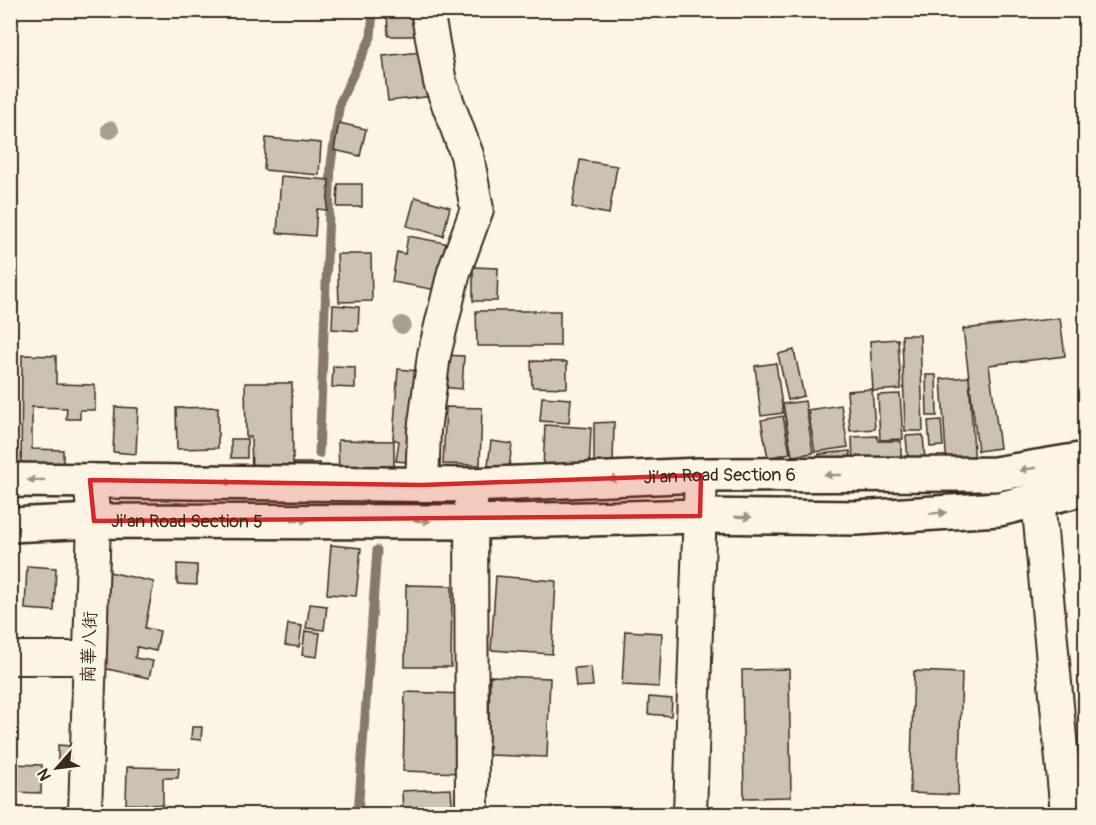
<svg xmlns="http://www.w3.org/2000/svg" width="1096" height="825" viewBox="0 0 1096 825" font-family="Pangolin,'LXGW WenKai TC',sans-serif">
  <rect width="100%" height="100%" fill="#fcf5e5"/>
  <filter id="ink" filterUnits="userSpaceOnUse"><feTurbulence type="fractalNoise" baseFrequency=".0167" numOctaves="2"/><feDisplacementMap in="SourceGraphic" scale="12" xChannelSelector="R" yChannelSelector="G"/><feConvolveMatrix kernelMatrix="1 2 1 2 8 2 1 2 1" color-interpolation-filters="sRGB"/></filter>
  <g filter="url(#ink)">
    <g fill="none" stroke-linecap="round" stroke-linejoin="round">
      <g stroke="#85796b" stroke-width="9">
        <path d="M319 454 331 164 340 102 371 37 373 10"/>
        <path d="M358 814 377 550"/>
      </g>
    </g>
    <g fill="#ccc2b3" stroke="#3b2a1e" stroke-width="1.5">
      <path d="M387 10H414L415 36H388Z"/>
      <path d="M431 51 435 96 388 101 383 56Z"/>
      <path d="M339 123 366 129 360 156 334 150Z"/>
      <path d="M266 138 321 143 319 175 264 170Z"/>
      <path d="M580 160 617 166 609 214 572 207Z"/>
      <path d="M281 176 329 180 327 210 317 209 315 236 277 233Z"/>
      <path d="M338 184H362V207H337Z"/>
      <path d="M415 197 450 207 443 236 407 226Z"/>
      <path d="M408 236 456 245 442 291 392 282 397 252 405 254Z"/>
      <path d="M337 254H371L372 301 339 302Z"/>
      <path d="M473 267 498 268 497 301H473Z"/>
      <path d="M333 305 359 307 358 331 332 329Z"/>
      <path d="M476 311H560V346H477Z"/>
      <path d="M1060 318 1065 356 989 365 1000 448 978 451 963 329Z"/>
      <path d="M902 335H920L923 431H905Z"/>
      <path d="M898 339 901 389 873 391 870 341Z"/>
      <path d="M794 350 804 396 788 400 778 354Z"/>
      <path d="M22 355 56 356V384L95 385V410H80V419H66L67 408 32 407V449L63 450V473H21Z"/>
      <path d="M442 355 464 356 462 389 440 387Z"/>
      <path d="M531 361 567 362V388L532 387Z"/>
      <path d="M776 363 783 413 761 416 755 366Z"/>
      <path d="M333 366 355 367V388L332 387Z"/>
      <path d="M398 369 427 372 418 463 396 461 399 441 393 439Z"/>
      <path d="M926 375H936L937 416H927Z"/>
      <path d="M969 377 975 466 947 468 941 379Z"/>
      <path d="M245 383H292L293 463H320V474L252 475 251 437H246Z"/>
      <path d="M872 389 875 429 850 431 847 391Z"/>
      <path d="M900 394 903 439 880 440 878 395Z"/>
      <path d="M542 397 571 399 569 423 540 421Z"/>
      <path d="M805 401 813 453 792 456 783 404Z"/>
      <path d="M841 405 848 447 815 452 808 410Z"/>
      <path d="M115 407 138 408 136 454 113 452Z"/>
      <path d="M218 407V448L177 449 176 408Z"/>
      <path d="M446 407 482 408 480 465 443 464Z"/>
      <path d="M783 416 790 453 768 458 761 420Z"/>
      <path d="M941 420 943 446 930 447 928 421Z"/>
      <path d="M614 422 613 463H594V423Z"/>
      <path d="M545 425 591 428 589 472 543 470Z"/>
      <path d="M923 435 925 460 908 461 906 436Z"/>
      <path d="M877 436 878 441H901V462L853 463 852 437Z"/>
      <rect x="231" y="439" width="16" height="19"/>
      <path d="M338 440 394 441V473H339Z"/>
      <path d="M491 441 512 444 508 476 487 473Z"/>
      <path d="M850 451 851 461 820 464 819 454Z"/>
      <path d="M331 545 361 548 356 596 327 594Z"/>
      <path d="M177 564 197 565V585L177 584Z"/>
      <path d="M27 566 56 568 54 611 25 609Z"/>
      <path d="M105 571 154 582 145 628 160 631 156 651 137 647 135 658 153 661 149 678 93 666Z"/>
      <path d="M496 576 556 581 552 654 491 650Z"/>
      <path d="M406 585 452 586 451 667H405Z"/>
      <path d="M310 604 327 606 324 630 306 628Z"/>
      <path d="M288 624 302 626 299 647 285 645Z"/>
      <path d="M305 631 320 633 317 657 302 655Z"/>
      <path d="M625 631 662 633 659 687 622 685Z"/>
      <path d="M591 667 593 686 576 687 574 668Z"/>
      <path d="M789 669 791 797 744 798 742 670Z"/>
      <path d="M914 671 962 673 958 795 910 793Z"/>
      <path d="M490 676 550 678 547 757 488 755Z"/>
      <path d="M405 692 466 694 463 773 403 771Z"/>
      <path d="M649 697 672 699 671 716 648 714Z"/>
      <path d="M192 727H202L201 740 191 739Z"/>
      <path d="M58 745 71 746 70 762 58 761Z"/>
      <path d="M10 764 42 765 41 793 10 792Z"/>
      <path d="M127 767 179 768 178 778H163V805L126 804Z"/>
      <path d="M451 789 453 814H403L402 791Z"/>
      <path d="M10 809 45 812V814H10Z"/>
    </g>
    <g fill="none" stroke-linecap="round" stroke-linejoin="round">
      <g stroke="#3b2a1e" stroke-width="36">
        <g id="minor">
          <path d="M422 485 424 431 434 355 454 272 477 209 467 155 440 82 427 10"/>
          <path d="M471 485 472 814"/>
          <path d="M1038 499 1067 814"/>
          <path d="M10 658H88"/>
          <path d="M85 814 94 521 90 480"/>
          <path d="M690 814 701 475"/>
        </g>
      </g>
      <g stroke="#3b2a1e" stroke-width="38">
        <g id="major">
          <path id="s1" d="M10 480 471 485 701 475 995 474 1086 459"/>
          <path id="s2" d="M10 525 94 521 472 522 700 516 857 518 999 509 1086 488"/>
        </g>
      </g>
      <use href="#minor" stroke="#fcf5e5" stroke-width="32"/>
      <use href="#major" stroke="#fcf5e5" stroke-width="33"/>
    </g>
    <g fill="#a89e8f">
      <circle cx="110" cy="130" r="9"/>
      <circle cx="402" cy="325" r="9"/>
    </g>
    <defs><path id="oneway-solid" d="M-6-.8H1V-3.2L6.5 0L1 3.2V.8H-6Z" transform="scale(1.5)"/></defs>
    <g fill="#9c9082">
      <use href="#oneway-solid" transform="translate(1028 469) rotate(171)"/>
      <use href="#oneway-solid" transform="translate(833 475) rotate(180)"/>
      <use href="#oneway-solid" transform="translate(617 479) rotate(177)"/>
      <use href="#oneway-solid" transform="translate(36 480) rotate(180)"/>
      <use href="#oneway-solid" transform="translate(231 482) rotate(-179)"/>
      <use href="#oneway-solid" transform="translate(938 513) rotate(-4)"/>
      <use href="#oneway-solid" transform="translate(743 517) rotate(1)"/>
      <use href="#oneway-solid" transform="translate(300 520)"/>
      <use href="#oneway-solid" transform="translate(422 521) rotate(1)"/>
    </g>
  </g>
  <path fill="#d62828" fill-opacity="0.2" stroke="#d62828" stroke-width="4.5" stroke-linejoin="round" d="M701 475 700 516 94 521 90 480 422 485Z"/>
  <g text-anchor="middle" stroke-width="4.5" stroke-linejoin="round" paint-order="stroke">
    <g font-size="18" fill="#3b2a1e" stroke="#fcf5e5">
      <text dy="6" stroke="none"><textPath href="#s1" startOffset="710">Ji’an Road Section 6</textPath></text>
      <text dy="6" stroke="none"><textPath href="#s2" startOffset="177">Ji’an Road Section 5</textPath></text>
      <text transform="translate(89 647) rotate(-88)" y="6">南華八街</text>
    </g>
  </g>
  <rect width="1096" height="825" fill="none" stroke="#fcf5e5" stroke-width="36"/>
  <rect x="18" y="18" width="1060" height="789" fill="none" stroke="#3b2a1e" stroke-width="2" filter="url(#ink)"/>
  <g transform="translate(57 768) rotate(242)" stroke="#fcf5e5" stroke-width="4.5" paint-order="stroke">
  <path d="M0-4.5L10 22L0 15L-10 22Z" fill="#3b2a1e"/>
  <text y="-9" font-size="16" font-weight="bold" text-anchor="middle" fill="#3b2a1e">N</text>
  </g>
</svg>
